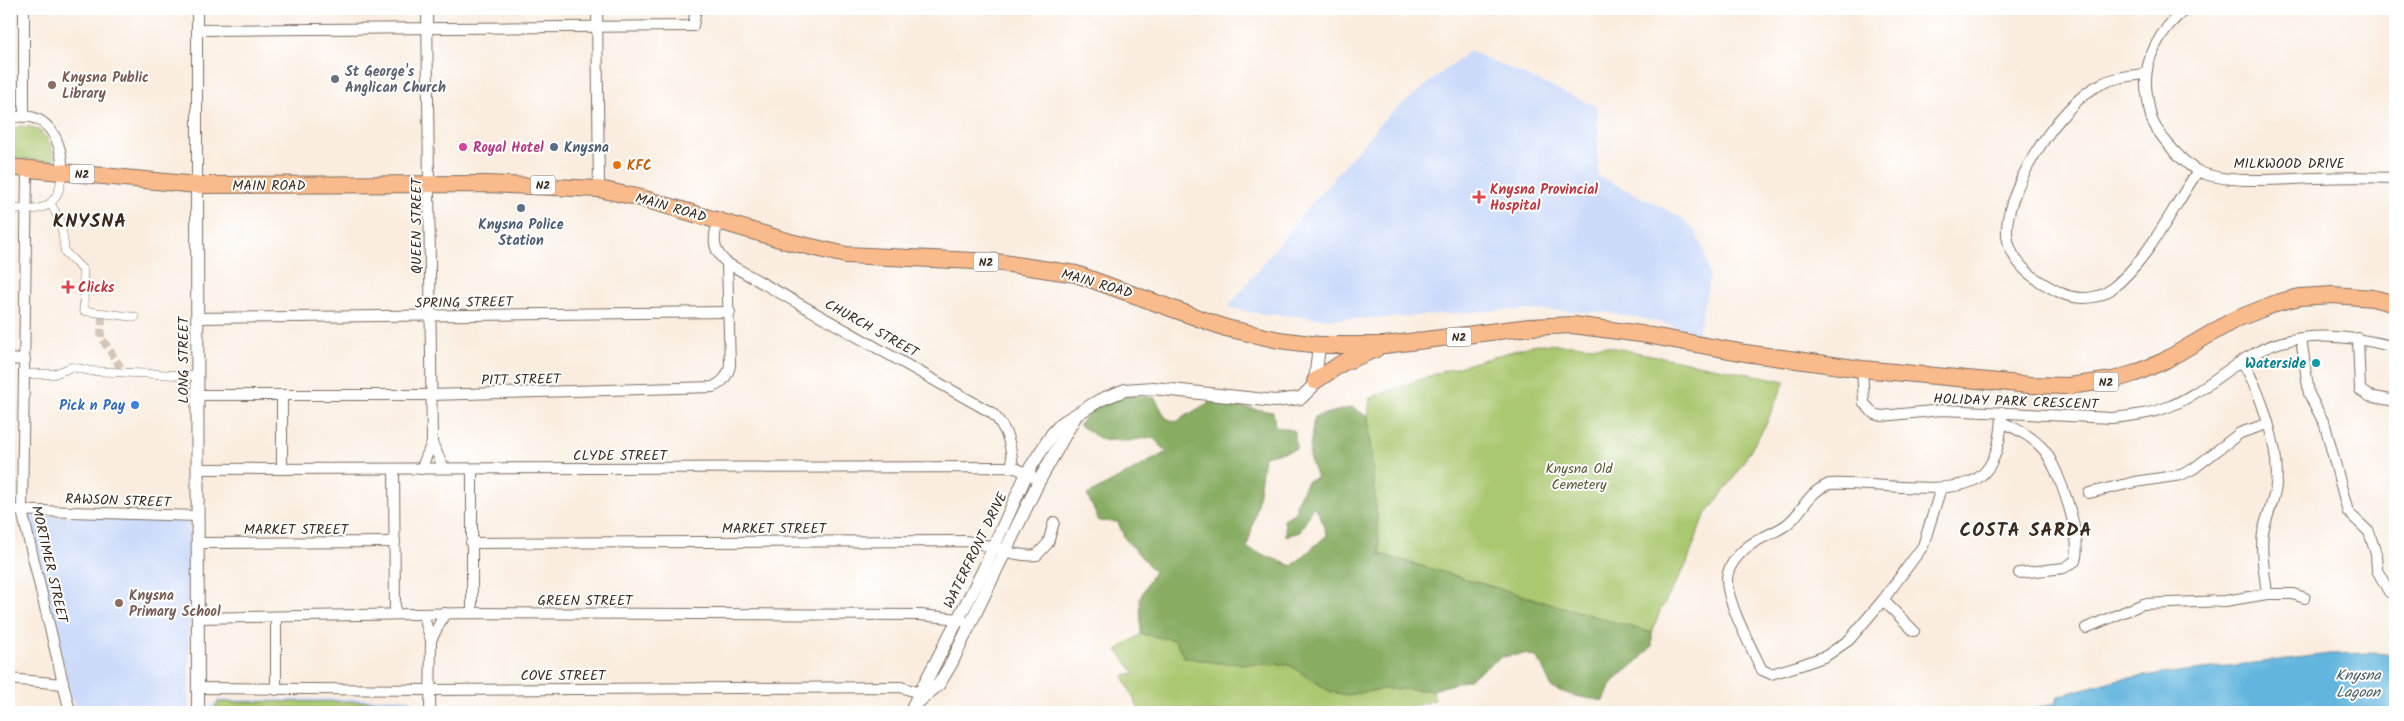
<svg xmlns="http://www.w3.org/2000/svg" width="2404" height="721" viewBox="0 0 2404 721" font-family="Kalam,sans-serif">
  <rect width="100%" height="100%" fill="#fff"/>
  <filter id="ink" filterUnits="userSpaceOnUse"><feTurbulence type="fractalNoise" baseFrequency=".02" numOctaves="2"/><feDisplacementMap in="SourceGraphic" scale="10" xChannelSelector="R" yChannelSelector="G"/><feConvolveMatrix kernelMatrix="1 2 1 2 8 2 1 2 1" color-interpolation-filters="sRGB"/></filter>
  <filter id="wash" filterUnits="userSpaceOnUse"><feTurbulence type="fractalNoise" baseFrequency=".0096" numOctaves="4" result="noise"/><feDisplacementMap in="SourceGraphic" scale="20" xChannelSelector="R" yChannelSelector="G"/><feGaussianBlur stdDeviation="1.12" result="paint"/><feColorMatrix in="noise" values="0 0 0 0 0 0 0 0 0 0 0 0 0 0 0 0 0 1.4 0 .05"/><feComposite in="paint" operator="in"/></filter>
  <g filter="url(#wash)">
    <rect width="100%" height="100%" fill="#faeddf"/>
    <g fill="#ccdbfa">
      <path d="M1469 51 1598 107V176L1658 205 1680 217 1695 230 1705 254 1710 276 1698 333 1659 322 1611 313 1570 311 1503 310 1386 318 1332 319 1254 313 1228 307 1306 210 1386 117Z"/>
      <path d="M28 514 189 522V712H75Z"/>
      <path d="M409 698 418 705V712H210V707L218 700Z"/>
    </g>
    <g fill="#aac870" stroke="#727947">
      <path d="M20 126C43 126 51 140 55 161L9 158V131Z"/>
      <path d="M1537 344 1605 346 1785 381 1765 426 1733 479 1703 519 1687 563 1660 611 1652 633 1380 554 1368 417 1370 398 1441 372Z"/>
      <path d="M1141 634 1175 640 1184 657 1218 663 1289 665 1331 692 1348 695 1383 689 1433 690 1435 700 1393 712H1140L1123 676 1135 673 1117 650Z"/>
      <path d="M408 701 415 707 416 712H213L218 702Z"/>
    </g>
    <path fill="#87ac62" stroke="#616b40" d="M1125 394 1155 398 1166 418 1176 422 1209 402 1273 412 1275 426 1295 431 1296 449 1264 456 1257 507 1247 548 1292 566 1327 535C1322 524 1322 515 1313 506L1300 532 1286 536 1284 519 1296 512V503L1307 481 1317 478 1309 457 1314 417 1352 407 1368 417 1380 554 1652 633V646L1637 662 1612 682 1604 701 1574 696 1552 688 1538 658 1525 654 1501 657 1469 679 1433 690 1383 689 1348 695 1331 692 1289 665 1218 663 1184 657 1175 640 1141 634 1140 598 1154 571 1125 539 1118 522 1099 521 1087 495 1167 452 1152 437 1128 441 1102 440 1079 425 1090 411Z"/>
    <path fill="#62b5de" stroke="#4e707e" d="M2376 653 2395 655V712H2023L2056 703 2058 696 2119 679 2329 654Z"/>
  </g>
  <g filter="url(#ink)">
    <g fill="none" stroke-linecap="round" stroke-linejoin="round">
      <path stroke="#d4c6b8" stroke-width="8" stroke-dasharray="8 4" stroke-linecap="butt" d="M102 317 101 337 121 368"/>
      <g stroke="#7e6e62" stroke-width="9">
        <g id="pedestrian">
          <path d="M50 203 61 222 65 252 83 270 84 311 135 317"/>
          <path d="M9 208C42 213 60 208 62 172"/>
          <path d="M24 374H54L72 367 91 371 198 376"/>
        </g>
      </g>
      <g stroke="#7e6e62" stroke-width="12">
        <g id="minor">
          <path d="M24 9V117"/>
          <path d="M197 9V185"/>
          <path d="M597 9 599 189"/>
          <path d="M2186 9C2161 28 2141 62 2147 94 2149 104 2149 116 2154 124 2161 138 2184 164 2198 171 2226 185 2284 179 2315 178 2342 177 2369 177 2395 178"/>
          <path d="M197 30 693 26 696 9"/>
          <path d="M2145 74C2130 76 2115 77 2101 84 2061 102 1998 197 2008 241 2014 266 2035 280 2057 291 2073 300 2095 301 2110 290 2149 260 2171 210 2198 171"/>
          <path d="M9 119C45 106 64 141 62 172"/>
          <path d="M27 169 22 511 70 712"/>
          <path d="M718 221C713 239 712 250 727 263L992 413C1008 429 1011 446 1013 467"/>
          <path d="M198 318 730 312"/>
          <path d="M2301 338 2309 394 2325 425 2348 512 2369 532 2376 554 2377 570 2389 592"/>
          <path d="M2358 338 2360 390 2369 396 2395 401"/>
          <path d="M9 359 25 360"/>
          <path d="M2242 361C2260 390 2281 451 2276 485 2274 502 2266 517 2263 533 2260 553 2265 574 2267 594"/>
          <path d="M1862 369 1864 403 1874 414 1882 416 1942 410 2112 418C2131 416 2150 414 2168 407 2199 395 2225 369 2255 353 2299 329 2349 335 2395 347"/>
          <path d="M198 395H432L713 387C723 382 727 377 730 366L727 263"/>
          <path d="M282 395V469"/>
          <path d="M2002 422C2017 429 2033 437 2044 450 2059 469 2083 538 2075 561L2064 568 2019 573"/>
          <path d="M432 443 444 468"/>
          <path d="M198 469 1013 467 1027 473 1039 481"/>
          <path d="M394 469 395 614"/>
          <path d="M421 469 432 443 427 9"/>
          <path d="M1941 488 1923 546 1883 600 1849 640 1826 656 1801 665 1771 674 1762 670C1752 649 1727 603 1727 580 1727 568 1737 556 1746 548 1758 538 1773 534 1786 525 1805 511 1804 495 1829 484 1867 481 1948 498 1978 478 1997 465 2002 434 2002 412"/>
          <path d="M2089 493 2135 482 2181 475 2193 469 2240 433 2267 424"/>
          <path d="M9 510 197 516"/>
          <path d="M197 543 395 542"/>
          <path d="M471 543 965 541C990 543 1012 558 1037 555L1048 543 1054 522"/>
          <path d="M1883 600 1914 631"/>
          <path d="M472 613V469"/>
          <path d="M423 614 431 640 430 712"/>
          <path d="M276 617V690"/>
          <path d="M198 618 472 613 920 615 959 619 971 625"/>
          <path d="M2086 628 2143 604 2225 601 2267 594H2293L2305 598"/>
          <path d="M431 640 445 613"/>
          <path d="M9 679 63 684"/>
          <path d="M198 688 430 690 901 687 925 695"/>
        </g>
      </g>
      <g stroke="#7e6e62" stroke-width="14">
        <g id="tertiary">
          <path d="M197 185 198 712"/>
          <path d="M917 703 939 684 951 664 1039 481 1075 417"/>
          <path d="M913 706 982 573 1027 473 1052 434 1062 423 1100 400 1125 390 1153 388 1275 401 1301 398 1312 387 1315 381 1319 345"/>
        </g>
      </g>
      <g stroke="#7e6e62" stroke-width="18">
        <g id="trunk">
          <path d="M9 167 197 185 486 184 599 189 641 198 790 242 846 255 996 262 1076 274 1226 328 1279 340 1319 345H1385L1530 327 1573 325 1641 334 1745 353 1862 369 2030 385 2068 386 2113 380 2136 373 2164 361 2234 320 2279 302 2300 297 2333 295 2373 298 2395 304"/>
          <path d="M1315 381 1342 363 1376 349"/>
        </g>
      </g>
      <use href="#pedestrian" stroke="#fff" stroke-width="8"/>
      <use href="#minor" stroke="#fff" stroke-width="10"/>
      <use href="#tertiary" stroke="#fff" stroke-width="12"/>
      <use href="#trunk" stroke="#fabb8c" stroke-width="16"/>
    </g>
  </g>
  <circle fill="#6b7280" stroke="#fff" stroke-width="2" cx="335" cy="79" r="5"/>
  <g fill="#8d6e63" stroke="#fff" stroke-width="2">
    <circle cx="52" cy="85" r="5"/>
    <circle cx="119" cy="603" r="5"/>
  </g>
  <circle fill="#d1479c" stroke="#fff" stroke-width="2" cx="463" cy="147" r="5"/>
  <g fill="#5c6f8a" stroke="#fff" stroke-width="2">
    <circle cx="554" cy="147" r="5"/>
    <circle cx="521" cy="208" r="5"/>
  </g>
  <circle fill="#e8710a" stroke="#fff" stroke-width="2" cx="617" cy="165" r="5"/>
  <g fill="#e0444e" stroke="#fff" stroke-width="2">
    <path d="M1476.5 189.5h5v5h5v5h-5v5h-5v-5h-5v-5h5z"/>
    <path d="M65.5 279.5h5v5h5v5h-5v5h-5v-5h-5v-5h5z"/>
  </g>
  <circle fill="#0f9aa8" stroke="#fff" stroke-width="2" cx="2316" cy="363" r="5"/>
  <circle fill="#3f7fe0" stroke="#fff" stroke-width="2" cx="135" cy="405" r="5"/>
  <g text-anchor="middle" stroke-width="4" stroke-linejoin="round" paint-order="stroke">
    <g fill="#fff" stroke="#766a62" stroke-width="1">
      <rect x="69.5" y="164.5" width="25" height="19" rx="4"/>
      <rect x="530.5" y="175.5" width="25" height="19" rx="4"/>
      <rect x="973.5" y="252.5" width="25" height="19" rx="4"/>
      <rect x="1446.5" y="327.5" width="25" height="19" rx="4"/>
      <rect x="2093.5" y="372.5" width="25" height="19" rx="4"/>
    </g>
    <g font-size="12" font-weight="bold" fill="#3b2a1e">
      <text x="82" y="178">N2</text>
      <text x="543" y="189">N2</text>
      <text x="986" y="266">N2</text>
      <text x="1459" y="341">N2</text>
      <text x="2106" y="386">N2</text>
    </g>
    <g font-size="14" font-weight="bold" fill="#5b616d" stroke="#fff" text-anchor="start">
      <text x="345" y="76">St George's<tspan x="345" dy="16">Anglican Church</tspan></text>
    </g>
    <g font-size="14" font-weight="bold" fill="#785e54" stroke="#fff" text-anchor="start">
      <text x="62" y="82">Knysna Public<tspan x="62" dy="16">Library</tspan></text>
      <text x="129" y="600">Knysna<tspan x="129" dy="16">Primary School</tspan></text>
    </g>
    <g font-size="14" font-weight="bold" fill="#b23c85" stroke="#fff" text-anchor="start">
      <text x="473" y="152">Royal Hotel</text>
    </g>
    <g font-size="14" font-weight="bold" fill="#4e5e75" stroke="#fff" text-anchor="start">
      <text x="564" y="152">Knysna</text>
      <text x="521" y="229" text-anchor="middle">Knysna Police<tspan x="521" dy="16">Station</tspan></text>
    </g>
    <g font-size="14" fill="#3b2a1e" stroke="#fff">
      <text x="2289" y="168">MILKWOOD DRIVE</text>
      <text x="269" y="190">MAIN ROAD</text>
      <text transform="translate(671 207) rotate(16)" y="5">MAIN ROAD</text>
      <text transform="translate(416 226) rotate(-90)" y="5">QUEEN STREET</text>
      <text transform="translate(1097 283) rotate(16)" y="5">MAIN ROAD</text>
      <text transform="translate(464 302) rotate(-1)" y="5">SPRING STREET</text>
      <text transform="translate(872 328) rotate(29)" y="5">CHURCH STREET</text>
      <text transform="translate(183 360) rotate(-90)" y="5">LONG STREET</text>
      <text transform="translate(521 379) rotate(-1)" y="5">PITT STREET</text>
      <text transform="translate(2016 401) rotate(2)" y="5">HOLIDAY PARK CRESCENT</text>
      <text x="620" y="460">CLYDE STREET</text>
      <text transform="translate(118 500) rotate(2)" y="5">RAWSON STREET</text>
      <text x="774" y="533">MARKET STREET</text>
      <text x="296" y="534">MARKET STREET</text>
      <text transform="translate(975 550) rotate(-64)" y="5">WATERFRONT DRIVE</text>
      <text transform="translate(50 564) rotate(77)" y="5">MORTIMER STREET</text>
      <text x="585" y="605">GREEN STREET</text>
      <text x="563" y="680">COVE STREET</text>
    </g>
    <g font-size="14" font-weight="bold" fill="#c56008" stroke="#fff" text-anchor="start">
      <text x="627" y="170">KFC</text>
    </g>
    <g font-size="14" font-weight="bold" fill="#be3a42" stroke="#fff" text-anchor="start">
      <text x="1490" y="194">Knysna Provincial<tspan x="1490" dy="16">Hospital</tspan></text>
      <text x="78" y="292">Clicks</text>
    </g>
    <g font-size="14" font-weight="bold" fill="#0d838f" stroke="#fff" text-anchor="end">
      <text x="2306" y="368">Waterside</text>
    </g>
    <g font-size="14" font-weight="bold" fill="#366cbe" stroke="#fff" text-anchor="end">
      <text x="125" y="410">Pick n Pay</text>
    </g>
    <g font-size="14" fill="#5c5937" stroke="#fff">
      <text x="1579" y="473">Knysna Old<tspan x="1579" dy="16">Cemetery</tspan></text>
    </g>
    <g font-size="15" font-style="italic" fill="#495b61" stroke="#fff">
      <text x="2358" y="680">Knysna<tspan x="2358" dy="17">Lagoon</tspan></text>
    </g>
    <g font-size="19" font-weight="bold" letter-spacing="1" fill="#3b2a1e" stroke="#fff">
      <text x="90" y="227">KNYSNA</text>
      <text x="2026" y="536">COSTA SARDA</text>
    </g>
  </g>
  <rect width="2404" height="721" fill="none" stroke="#fff" stroke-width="30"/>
</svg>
